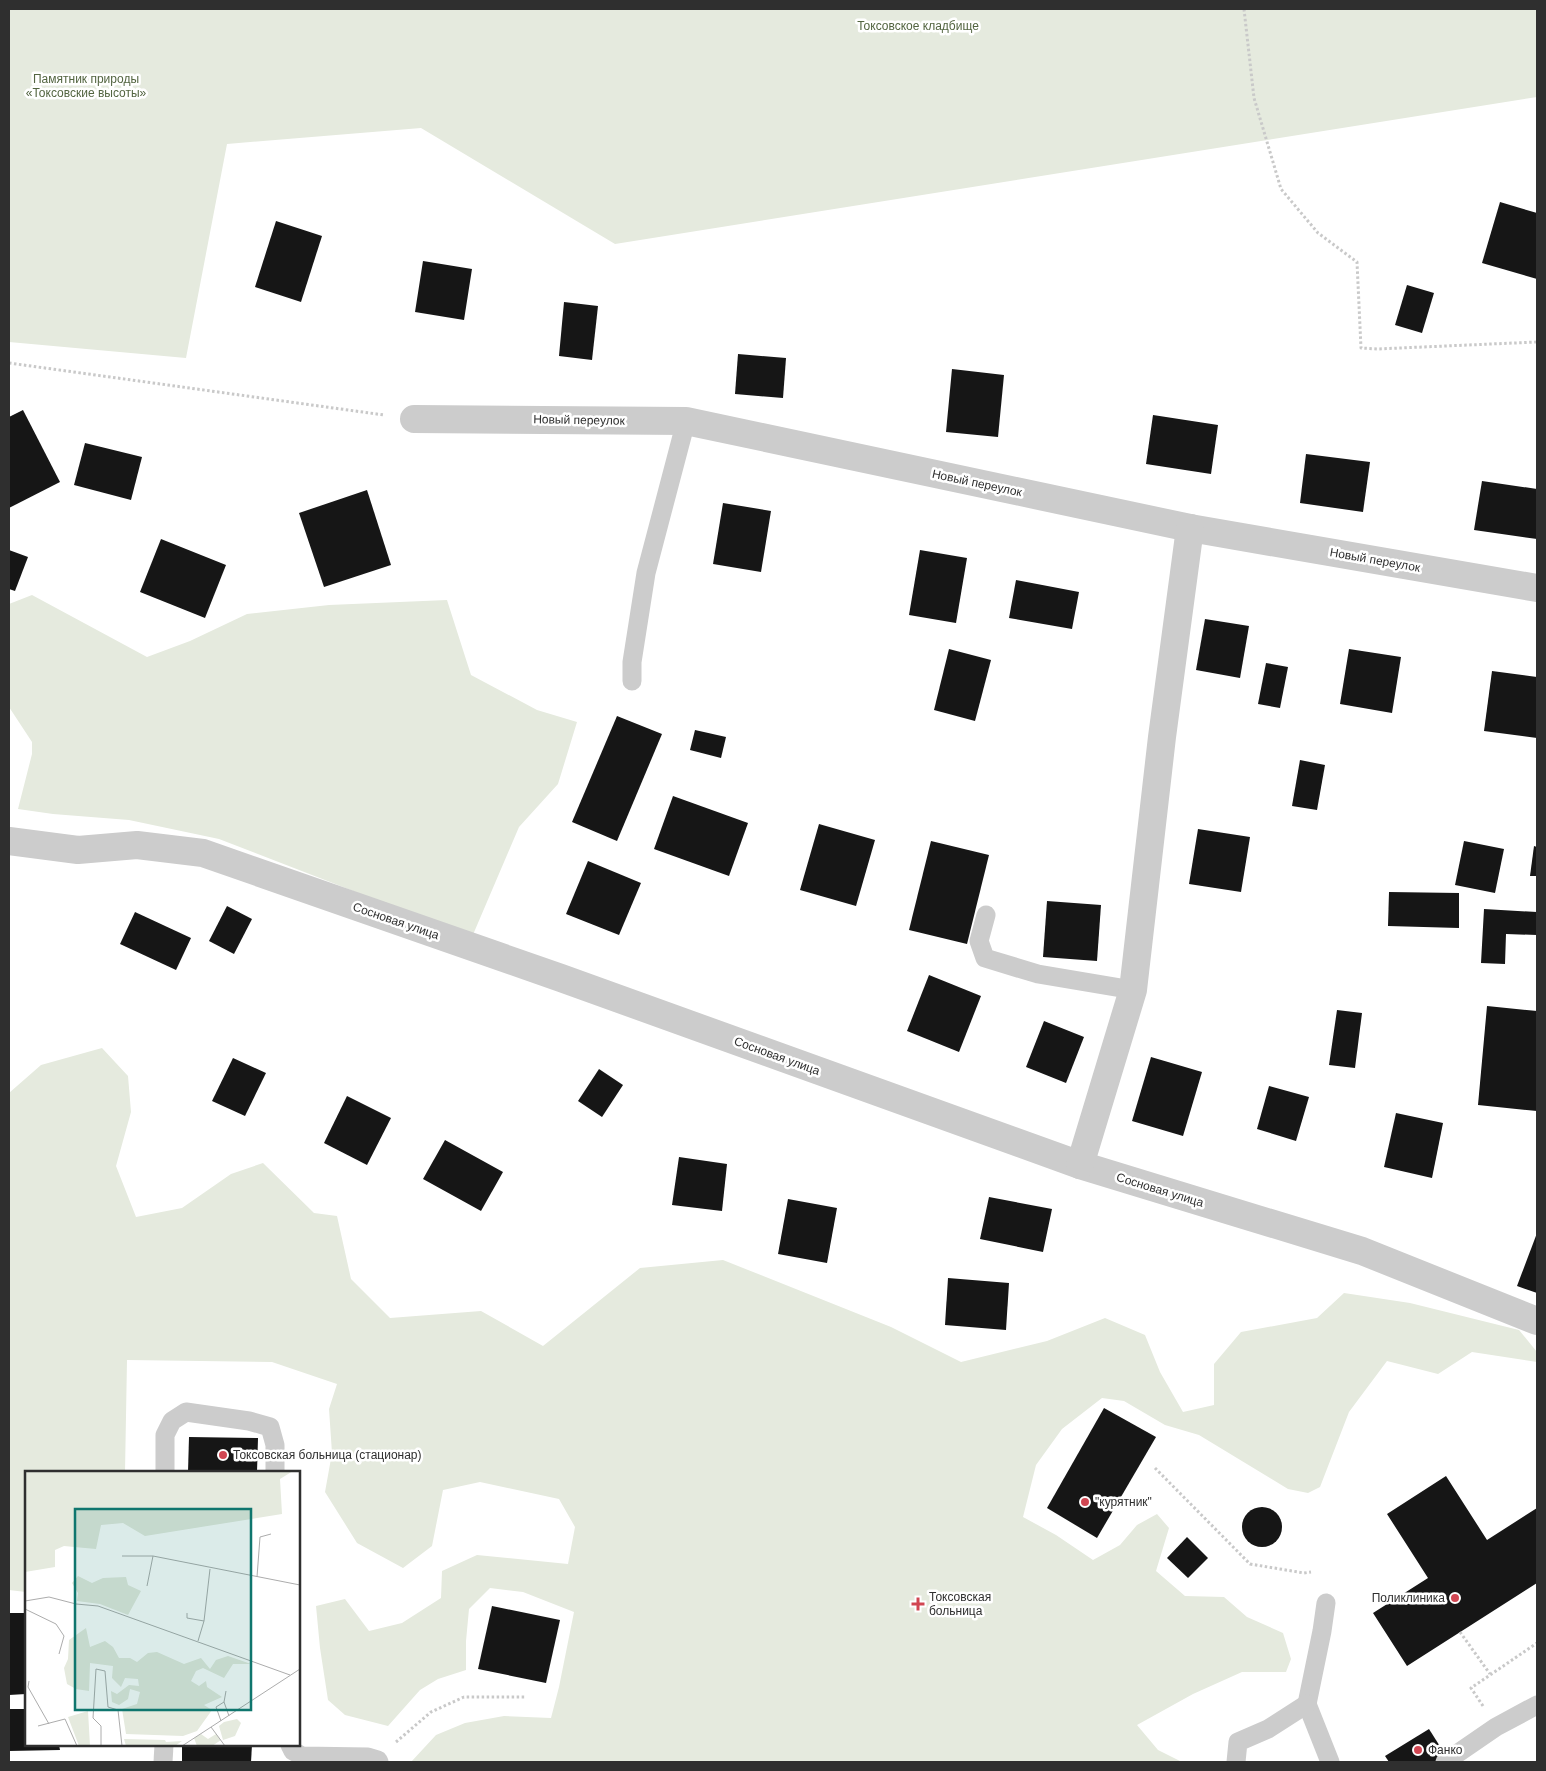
<svg xmlns="http://www.w3.org/2000/svg" width="1546" height="1771" viewBox="0 0 1546 1771" font-family="Helvetica,sans-serif">
  <rect width="100%" height="100%" fill="#fff"/>
  <g fill="#e5eade">
    <path d="M9 9H1537V97L615 244 421 128 227 144 186 358 9 342Z"/>
    <path d="M32 595 147 657 190 641 247 614 329 605 447 600 471 675 537 710 577 722 558 784 519 827 472 937 219 839 129 820 53 814 18 809 32 754V742L9 707V604Z"/>
    <path d="M102 1048 128 1076 131 1112 116 1166 136 1217 182 1208 231 1174 263 1163 314 1213 337 1216 351 1279 390 1318 481 1311 543 1346 640 1268 723 1260 891 1327 961 1362 1047 1341 1105 1318 1145 1335 1160 1372 1183 1412 1214 1405V1364L1241 1332 1317 1318 1344 1293 1410 1303 1519 1330 1537 1352V1362L1472 1352 1438 1374 1387 1361 1349 1412 1320 1487 1308 1493 1288 1489 1199 1435 1165 1425 1124 1401 1102 1398 1062 1429 1036 1465 1023 1517 1056 1535 1093 1560 1120 1545 1137 1525 1157 1514 1169 1528 1156 1571 1185 1596 1224 1597 1247 1617 1283 1633 1291 1659 1286 1672H1242L1193 1694 1137 1725 1158 1750 1182 1762H411L436 1735 465 1723 504 1716 551 1718 559 1687 574 1612 523 1592 490 1588 469 1609 466 1641V1670L438 1679 420 1690 388 1726 345 1715 328 1700 320 1648 316 1606 345 1599 369 1631 402 1623 441 1598 442 1571 477 1555 568 1564 575 1527 559 1499 480 1482 443 1490 432 1546 403 1568 357 1543 325 1492 332 1453 329 1409 337 1384 272 1362 127 1360 125 1472H26V1592L9 1590V1093L41 1065Z"/>
  </g>
  <g fill="#161616">
    <path d="M1500 202 1537 213V279L1482 263Z"/>
    <path d="M276 221 322 236 301 302 255 287Z"/>
    <path d="M423 261 472 269 464 320 415 312Z"/>
    <path d="M1407 285 1434 293 1422 333 1395 325Z"/>
    <path d="M564 302 598 306 592 360 559 356Z"/>
    <path d="M738 354 786 358 783 398 735 394Z"/>
    <path d="M952 369 1004 375 998 437 946 432Z"/>
    <path d="M23 410 60 482 9 508V417Z"/>
    <path d="M1153 415 1218 425 1211 474 1146 464Z"/>
    <path d="M85 443 142 457 131 500 74 485Z"/>
    <path d="M1306 454 1370 462 1363 512 1300 503Z"/>
    <path d="M1482 481 1537 489V539L1474 530Z"/>
    <path d="M367 490 391 565 324 587 299 513Z"/>
    <path d="M723 503 771 511 761 572 713 564Z"/>
    <path d="M161 539 226 565 205 618 140 592Z"/>
    <path d="M9 550 28 557 15 591 9 589Z"/>
    <path d="M920 550 967 558 956 623 909 615Z"/>
    <path d="M1016 580 1079 592 1072 629 1009 618Z"/>
    <path d="M1205 619 1249 626 1240 678 1196 670Z"/>
    <path d="M949 649 991 660 975 721 934 710Z"/>
    <path d="M1349 649 1401 657 1392 713 1340 704Z"/>
    <path d="M1266 663 1288 667 1280 708 1258 704Z"/>
    <path d="M1492 671 1537 677V738L1484 731Z"/>
    <path d="M617 716 662 734 617 841 572 822Z"/>
    <path d="M695 730 726 737 721 758 690 750Z"/>
    <path d="M1300 760 1325 765 1317 810 1292 806Z"/>
    <path d="M673 796 748 823 729 876 654 849Z"/>
    <path d="M819 824 875 840 856 906 800 890Z"/>
    <path d="M1198 829 1250 837 1241 892 1189 884Z"/>
    <path d="M931 841 989 855 967 944 909 930Z"/>
    <path d="M1464 841 1504 849 1495 893 1455 885Z"/>
    <path d="M1534 846 1537 847V876H1530Z"/>
    <path d="M588 861 641 883 619 935 566 914Z"/>
    <path d="M1389 892 1459 893V928L1388 926Z"/>
    <path d="M1047 901 1101 905 1097 961 1043 957Z"/>
    <path d="M227 906 252 919 234 954 209 941Z"/>
    <path d="M1484 909 1537 912V935L1506 934 1505 964 1481 963Z"/>
    <path d="M135 912 191 938 176 970 120 944Z"/>
    <path d="M929 975 981 996 959 1052 907 1031Z"/>
    <path d="M1487 1006 1537 1011V1111L1478 1105Z"/>
    <path d="M1337 1010 1362 1013 1355 1068 1329 1065Z"/>
    <path d="M1044 1021 1084 1037 1066 1083 1026 1067Z"/>
    <path d="M1151 1057 1202 1072 1183 1136 1132 1121Z"/>
    <path d="M233 1058 266 1073 245 1116 212 1101Z"/>
    <path d="M599 1069 623 1085 602 1117 578 1101Z"/>
    <path d="M1269 1086 1309 1097 1296 1141 1257 1129Z"/>
    <path d="M347 1096 391 1118 367 1165 324 1143Z"/>
    <path d="M1396 1113 1443 1123 1432 1178 1384 1167Z"/>
    <path d="M445 1140 503 1172 481 1211 423 1179Z"/>
    <path d="M679 1157 727 1164 722 1211 672 1205Z"/>
    <path d="M989 1197 1052 1209 1043 1252 980 1239Z"/>
    <path d="M788 1199 837 1208 827 1263 778 1254Z"/>
    <path d="M1537 1233V1293L1517 1286Z"/>
    <path d="M948 1278 1009 1283 1006 1330 945 1325Z"/>
    <path d="M1104 1408 1156 1437 1097 1538 1047 1508Z"/>
    <path d="M189 1437 258 1438 257 1472H188Z"/>
    <path d="M1446 1476 1487 1540 1537 1508V1583L1407 1666 1373 1613 1428 1578 1387 1514Z"/>
    <circle cx="1262" cy="1527" r="20"/>
    <path d="M1187 1537 1208 1558 1188 1578 1167 1558Z"/>
    <path d="M492 1606 560 1620 546 1683 478 1669Z"/>
    <path d="M9 1613H26V1694L9 1695Z"/>
    <path d="M9 1709H26V1745H59L60 1750 9 1751Z"/>
    <path d="M1429 1729 1448 1759 1442 1762H1389L1385 1756Z"/>
    <path d="M182 1745H252L251 1762H182Z"/>
  </g>
  <g fill="none" stroke-linecap="round" stroke-linejoin="round">
    <g stroke="#c9c9c9" stroke-width="3" stroke-dasharray="2.5 2.5" stroke-linecap="butt">
      <path d="M1244 9 1254 98 1281 189 1318 233 1357 262 1361 348 1377 349 1537 342"/>
      <path d="M9 363 384 415"/>
      <path d="M1155 1468 1250 1564 1304 1573 1311 1572"/>
      <path d="M1460 1632 1490 1674"/>
      <path d="M1483 1706 1471 1688 1537 1643"/>
      <path d="M396 1742 431 1712 464 1697H525"/>
    </g>
    <g stroke="#ccc" stroke-width="19">
      <path d="M632 681V662L646 573 686 421"/>
      <path d="M986 915 979 941 985 958 1038 974 1133 990"/>
      <path d="M165 1472V1435L172 1421 186 1412 249 1421 270 1427 275 1445V1472"/>
      <path d="M1326 1603 1322 1631 1307 1704 1330 1762"/>
      <path d="M290 1745 293 1751 302 1756 368 1757 378 1760 379 1762"/>
      <path d="M163 1762 164 1745"/>
      <path d="M1236 1762 1238 1742 1268 1729 1307 1704"/>
      <path d="M1445 1762 1496 1727 1537 1705"/>
    </g>
    <g stroke="#ccc" stroke-width="28">
      <path d="M414 419 686 421 1190 528 1537 588"/>
      <path d="M9 841 78 850 137 845 203 853 561 978 1080 1165 1362 1251 1537 1321"/>
      <path d="M1080 1165 1133 990 1162 737 1190 528"/>
    </g>
  </g>
  <g fill="#d14652" stroke="#fff" stroke-width="2">
    <circle cx="223" cy="1455" r="5"/>
    <circle cx="1085" cy="1502" r="5"/>
    <circle cx="1455" cy="1598" r="5"/>
    <path d="M915.5 1596.5h5v5h5v5h-5v5h-5v-5h-5v-5h5z"/>
    <circle cx="1418" cy="1750" r="5"/>
  </g>
  <g text-anchor="middle" stroke-width="5" stroke-linejoin="round" paint-order="stroke">
    <g font-size="12" fill="#536541" stroke="#fff">
      <text x="918" y="30">Токсовское кладбище</text>
      <text x="86" y="83">Памятник природы<tspan x="86" dy="14">«Токсовские высоты»</tspan></text>
    </g>
    <g font-size="12" fill="#2f2f2f" stroke="#fff">
      <text transform="translate(579 420) rotate(1)" y="4">Новый переулок</text>
      <text transform="translate(977 483) rotate(12)" y="4">Новый переулок</text>
      <text transform="translate(1375 560) rotate(10)" y="4">Новый переулок</text>
      <text transform="translate(396 921) rotate(19)" y="4">Сосновая улица</text>
      <text transform="translate(777 1056) rotate(20)" y="4">Сосновая улица</text>
      <text transform="translate(1160 1190) rotate(17)" y="4">Сосновая улица</text>
    </g>
    <g font-size="12" fill="#2f2f2f" stroke="#fff" text-anchor="start">
      <text x="233" y="1459">Токсовская больница (стационар)</text>
      <text x="1095" y="1506">"курятник"</text>
      <text x="929" y="1601">Токсовская<tspan x="929" dy="14">больница</tspan></text>
      <text x="1445" y="1602" text-anchor="end">Поликлиника</text>
      <text x="1428" y="1754">Фанко</text>
    </g>
  </g>
  <g transform="translate(25 1471)">
    <rect width="275" height="275" fill="#fff"/>
    <path d="M0 0H268L255 8 257 43 120 65 98 52 76 54 71 78 39 75 30 79V96L0 101ZM53 105 67 112 78 107 101 106 103 114 116 120 103 144 75 133 52 130 53 122 47 112ZM61 157 65 176 80 170 88 176 94 187H105L112 191 123 182 132 181 159 193 176 187 185 198 191 189 203 185 226 193H208L199 207 178 197 171 200 166 210 174 215 181 210 182 216 197 226 179 234 187 239 172 260 158 265 101 263 97 238 112 233 115 221 105 218 103 228 94 234 87 231 86 220 92 223 104 214 114 215 113 208 100 207 96 216 87 207 88 195 65 192 64 220 51 218 42 213 39 197 43 188 44 169ZM63 240 65 275H54L43 246ZM212 248 216 252 210 265 198 269 194 255 199 251ZM176 263 183 268 191 263 196 269 187 275H172L169 267ZM99 268 140 269 141 271 157 270 150 275H101Z" fill="#e5eade"/>
    <path fill="none" stroke="#acacac" stroke-width="1" d="M97 85H128L275 114M232 106 235 66 246 63M122 115 128 85M0 130 24 126 51 133 73 135 265 204M0 138 31 153 39 165 34 183M162 142V147L179 150M173 170 179 150 185 98M4 210 3 216 24 253M201 220 199 231 204 245M196 250 191 236 199 231M13 255 40 248 52 275M186 256 200 275M76 275V255L68 247 71 198 80 200 83 236 93 239 97 275M157 275 275 198"/>
    <path fill="#0f766e" fill-opacity="0.15" stroke="#0f766e" stroke-width="2.5" d="M50 38H226V239H50Z"/>
    <rect width="275" height="275" fill="none" stroke="#2f2f2f" stroke-width="2.5"/>
  </g>
  <rect width="1546" height="1771" fill="none" stroke="#2f2f2f" stroke-width="20"/>
</svg>
